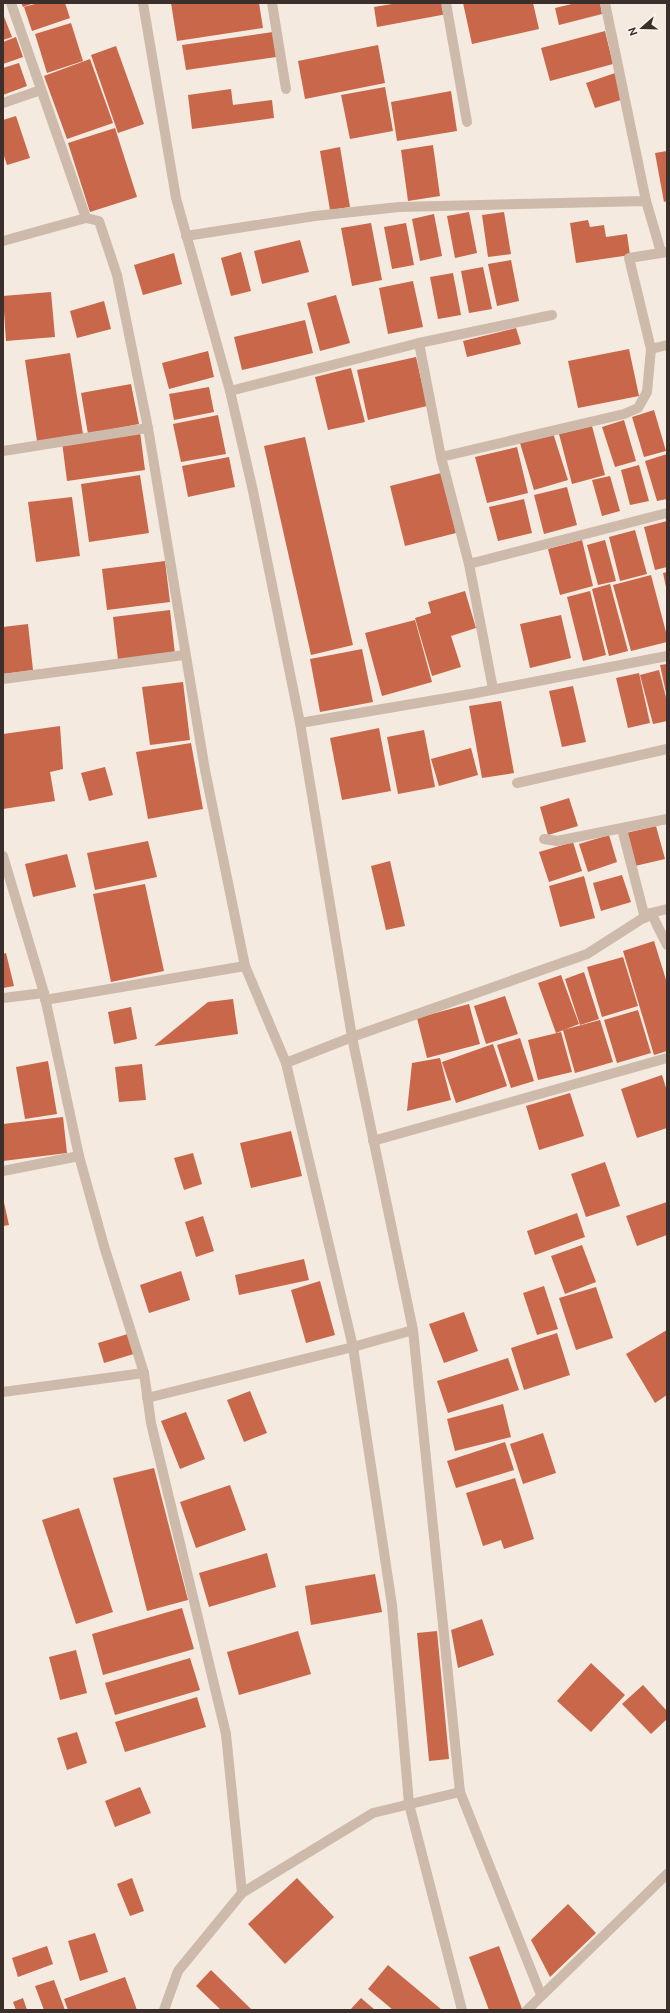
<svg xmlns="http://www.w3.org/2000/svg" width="670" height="2013" viewBox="0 0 670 2013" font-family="Ubuntu,sans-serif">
  <rect width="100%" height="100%" fill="#f4eae0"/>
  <g fill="#c8674a">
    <path d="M21 3H34L23 7Z"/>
    <path d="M38 3H65L70 18 32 31 24 7Z"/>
    <path d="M171 3H259L263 28 177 41Z"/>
    <path d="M398 3H444L447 14 377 27 374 7Z"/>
    <path d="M463 3H533L539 29 472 44Z"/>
    <path d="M576 3H600L602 14 559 25 555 8Z"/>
    <path d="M3 14 12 37 3 40Z"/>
    <path d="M71 23 83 61 47 73 35 34Z"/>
    <path d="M605 31 613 64 550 81 541 48Z"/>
    <path d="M273 32 276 57 186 70 182 45Z"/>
    <path d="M16 37 23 57 3 64V42Z"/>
    <path d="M378 45 385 83 305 99 298 61Z"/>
    <path d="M116 46 144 124 118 133 91 55Z"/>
    <path d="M90 59 113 123 67 139 44 76Z"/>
    <path d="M19 63 27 86 3 95V68Z"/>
    <path d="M615 73 624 99 595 108 586 83Z"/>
    <path d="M385 87 393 131 350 139 341 95Z"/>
    <path d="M231 89 233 105 272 100 274 118 192 129 188 95Z"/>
    <path d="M451 91 457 131 397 141 391 102Z"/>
    <path d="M16 116 30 158 7 165 3 153V120Z"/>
    <path d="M115 128 137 197 90 212 68 143Z"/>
    <path d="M433 145 440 196 408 201 401 150Z"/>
    <path d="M340 147 350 207 330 210 320 151Z"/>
    <path d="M667 151V201L664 202 655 153Z"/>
    <path d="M469 212 477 253 455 258 447 216Z"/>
    <path d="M504 212 511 254 488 257 482 215Z"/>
    <path d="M434 214 442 256 420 261 412 219Z"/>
    <path d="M588 220 590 227 604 225 606 237 627 234 630 255 576 263 570 223Z"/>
    <path d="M371 223 382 280 352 286 341 228Z"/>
    <path d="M406 223 414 265 392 269 384 227Z"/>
    <path d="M300 240 309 272 262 284 254 251Z"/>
    <path d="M241 252 251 291 231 296 221 258Z"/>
    <path d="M174 253 182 284 143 295 134 265Z"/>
    <path d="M511 260 519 301 497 306 488 264Z"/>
    <path d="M483 267 492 309 469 313 461 271Z"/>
    <path d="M453 273 461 315 438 319 430 277Z"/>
    <path d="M413 281 423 327 388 334 379 288Z"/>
    <path d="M51 292 55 337 6 341 3 296Z"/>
    <path d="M336 295 350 343 320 351 307 303Z"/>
    <path d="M104 301 111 329 77 338 70 311Z"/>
    <path d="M305 320 313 353 242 370 234 337Z"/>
    <path d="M516 328 521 344 467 357 463 341Z"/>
    <path d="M629 349 639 396 578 408 568 361Z"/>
    <path d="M208 351 214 377 169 389 162 363Z"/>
    <path d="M70 353 83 434 37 441 25 360Z"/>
    <path d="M416 357 427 406 368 420 357 370Z"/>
    <path d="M351 368 365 422 328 430 315 377Z"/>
    <path d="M131 384 139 424 88 434 81 393Z"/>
    <path d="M209 387 214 412 174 420 169 394Z"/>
    <path d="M654 410 666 451 644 457 632 417Z"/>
    <path d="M218 415 226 454 181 462 173 424Z"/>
    <path d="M624 420 636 461 615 467 602 427Z"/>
    <path d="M592 426 605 475 572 484 559 434Z"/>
    <path d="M140 432 145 470 67 481 62 442Z"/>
    <path d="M553 433 568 480 534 490 520 443Z"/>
    <path d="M305 437 353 645 311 655 264 446Z"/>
    <path d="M517 447 528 493 487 503 475 457Z"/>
    <path d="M667 454V499L657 501 645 461Z"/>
    <path d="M229 457 235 487 188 497 182 466Z"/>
    <path d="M639 465 649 501 630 505 621 470Z"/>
    <path d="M441 473 456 533 405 546 390 486Z"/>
    <path d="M140 475 149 533 89 542 81 484Z"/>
    <path d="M610 476 620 511 602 516 592 480Z"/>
    <path d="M567 487 577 525 544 534 534 495Z"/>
    <path d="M72 497 80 556 36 562 28 502Z"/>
    <path d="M524 499 532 533 498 541 489 507Z"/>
    <path d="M667 521V567L655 570 644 527Z"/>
    <path d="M635 530 647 574 620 581 609 537Z"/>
    <path d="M582 540 593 586 560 595 548 549Z"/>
    <path d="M605 540 616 581 598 585 587 545Z"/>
    <path d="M165 561 170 602 107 610 102 569Z"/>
    <path d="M667 572V587H666L663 573Z"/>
    <path d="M651 575 667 636V642L631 651 613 585Z"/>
    <path d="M610 584 628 651 609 656 592 589Z"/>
    <path d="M465 591 476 628 451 636 461 667 432 676 415 618 431 613 428 602Z"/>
    <path d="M590 591 606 655 583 661 567 597Z"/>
    <path d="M170 610 175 654 118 660 113 617Z"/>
    <path d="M561 615 571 658 530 668 520 624Z"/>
    <path d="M415 620 432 682 382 696 365 633Z"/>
    <path d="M28 624 33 670 3 674V627Z"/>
    <path d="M362 649 373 702 320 712 310 659Z"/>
    <path d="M667 664V693H666L660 665Z"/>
    <path d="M659 670 667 701V721L653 724 640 675Z"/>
    <path d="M639 673 650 723 628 728 616 678Z"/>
    <path d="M183 682 190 740 150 745 142 687Z"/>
    <path d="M573 686 586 742 562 747 549 691Z"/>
    <path d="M501 701 514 773 482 778 469 706Z"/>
    <path d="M60 726 63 769 50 772 55 801 3 809V734Z"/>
    <path d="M379 728 391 791 342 800 330 738Z"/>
    <path d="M424 730 435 787 398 794 387 737Z"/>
    <path d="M191 743 203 809 148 819 136 752Z"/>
    <path d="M471 748 478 775 439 786 431 759Z"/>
    <path d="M105 767 113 795 89 801 81 773Z"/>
    <path d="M569 798 578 826 548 835 540 807Z"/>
    <path d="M656 826 665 859 635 866 626 833Z"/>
    <path d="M609 835 617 862 588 872 579 844Z"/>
    <path d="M148 841 157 877 95 890 87 853Z"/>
    <path d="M573 842 582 871 549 882 539 852Z"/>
    <path d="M67 854 76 887 33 897 25 864Z"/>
    <path d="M390 861 405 926 386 930 371 866Z"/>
    <path d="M622 875 631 902 601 911 593 883Z"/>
    <path d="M584 876 595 918 560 927 549 886Z"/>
    <path d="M145 884 164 971 111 982 93 894Z"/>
    <path d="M654 941 667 983V1051L654 1055 623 951Z"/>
    <path d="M6 953 14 986 3 988V954Z"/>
    <path d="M623 957 638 1006 602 1017 587 967Z"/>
    <path d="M584 972 599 1019 580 1025 565 979Z"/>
    <path d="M561 975 579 1024 556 1033 538 983Z"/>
    <path d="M505 996 518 1034 486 1044 474 1006Z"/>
    <path d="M233 999 238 1034 154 1046 208 1002Z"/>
    <path d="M469 1004 480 1044 427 1058 417 1018Z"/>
    <path d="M131 1007 137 1039 114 1044 108 1012Z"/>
    <path d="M638 1010 651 1053 617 1063 604 1020Z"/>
    <path d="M600 1020 613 1062 575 1073 563 1030Z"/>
    <path d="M561 1032 572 1072 538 1080 528 1040Z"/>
    <path d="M520 1038 534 1081 511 1088 497 1045Z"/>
    <path d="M493 1044 507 1086 456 1103 442 1062Z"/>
    <path d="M440 1058 451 1100 407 1111 412 1063Z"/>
    <path d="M48 1061 57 1114 25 1119 16 1067Z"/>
    <path d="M142 1064 146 1100 119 1102 115 1067Z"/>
    <path d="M662 1075 667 1091V1128L637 1138 621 1089Z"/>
    <path d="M570 1093 584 1136 539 1150 526 1106Z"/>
    <path d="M63 1117 67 1153 3 1161V1124Z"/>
    <path d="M291 1131 302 1176 251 1188 240 1143Z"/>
    <path d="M193 1153 202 1184 184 1190 174 1158Z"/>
    <path d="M605 1162 620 1206 586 1217 571 1174Z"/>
    <path d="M3 1198 9 1225 3 1226Z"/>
    <path d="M667 1202V1235L637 1246 626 1216Z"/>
    <path d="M577 1213 585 1237 535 1255 527 1231Z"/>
    <path d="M203 1216 214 1251 196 1257 185 1222Z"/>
    <path d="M582 1245 596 1282 565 1294 551 1256Z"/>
    <path d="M304 1259 309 1280 239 1295 235 1275Z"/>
    <path d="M181 1271 190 1300 149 1313 140 1285Z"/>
    <path d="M320 1281 335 1335 306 1343 291 1290Z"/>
    <path d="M544 1286 558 1329 537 1335 523 1293Z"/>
    <path d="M596 1287 613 1338 576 1350 559 1298Z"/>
    <path d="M464 1312 478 1351 444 1363 429 1324Z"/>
    <path d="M667 1330V1395L655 1403 626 1354Z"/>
    <path d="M131 1333 137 1353 104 1363 98 1343Z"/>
    <path d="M557 1333 570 1375 524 1390 511 1348Z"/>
    <path d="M508 1358 519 1390 448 1413 437 1381Z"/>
    <path d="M250 1391 267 1433 244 1442 227 1400Z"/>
    <path d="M503 1404 511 1437 455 1451 447 1419Z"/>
    <path d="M186 1412 205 1459 180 1469 161 1421Z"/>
    <path d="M543 1433 556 1473 523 1484 510 1444Z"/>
    <path d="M505 1442 514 1470 456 1488 447 1461Z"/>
    <path d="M154 1468 188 1600 147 1611 113 1478Z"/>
    <path d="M515 1478 534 1539 504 1549 501 1540 483 1546 466 1493Z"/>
    <path d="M230 1485 246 1530 196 1548 180 1502Z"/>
    <path d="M79 1508 113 1612 76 1624 42 1520Z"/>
    <path d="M267 1553 276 1587 209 1607 199 1573Z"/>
    <path d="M375 1574 382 1612 311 1625 305 1586Z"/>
    <path d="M182 1608 194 1649 103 1675 92 1634Z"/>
    <path d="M482 1619 494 1655 458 1668 451 1630Z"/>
    <path d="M298 1631 311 1674 239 1695 227 1652Z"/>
    <path d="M437 1631 449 1759 429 1761 417 1633Z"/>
    <path d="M76 1650 87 1693 60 1700 49 1657Z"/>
    <path d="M190 1658 200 1690 115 1715 105 1683Z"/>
    <path d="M591 1663 625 1695 591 1732 557 1701Z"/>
    <path d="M643 1685 667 1711V1719L651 1734 622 1704Z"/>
    <path d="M197 1697 206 1727 125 1752 115 1722Z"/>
    <path d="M77 1732 87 1763 67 1770 57 1738Z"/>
    <path d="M140 1787 151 1813 115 1827 105 1801Z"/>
    <path d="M132 1878 144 1911 130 1916 117 1884Z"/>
    <path d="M297 1878 334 1917 285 1964 248 1924Z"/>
    <path d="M568 1904 596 1933 550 1977 531 1940Z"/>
    <path d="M95 1933 108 1972 80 1981 68 1941Z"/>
    <path d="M47 1946 53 1964 18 1977 12 1958Z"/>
    <path d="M499 1946 522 2009 518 2010H489L469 1957Z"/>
    <path d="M388 1965 442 2010H393L368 1989Z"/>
    <path d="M211 1970 252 2010H221L196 1986Z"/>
    <path d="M125 1977 137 2010H68L64 1999Z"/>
    <path d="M54 1980 65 2010H44L35 1986Z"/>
    <path d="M23 1998 27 2010H16L13 2002Z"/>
    <path d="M361 1998 375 2010H350Z"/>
  </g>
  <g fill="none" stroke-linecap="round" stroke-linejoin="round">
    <g stroke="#cdbaab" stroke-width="10">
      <path d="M11 3 86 218"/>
      <path d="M143 3 176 198 230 391 253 491 300 723 352 1037 413 1330 460 1792 541 1995"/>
      <path d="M272 3 286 89"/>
      <path d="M446 3 467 122"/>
      <path d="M605 3 646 201"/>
      <path d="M3 103 41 90"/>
      <path d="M186 236 315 216 399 207 646 201 661 252"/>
      <path d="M3 241 86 218 99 221 117 275 148 428 205 770 245 966 286 1063 353 1347 392 1605 409 1804 462 2010"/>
      <path d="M667 252 629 258 651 349 667 345"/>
      <path d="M419 343 441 457 469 564 493 689"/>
      <path d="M230 391 419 343 552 315"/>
      <path d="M3 451 148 428"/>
      <path d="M441 457 624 414 638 408 647 392 651 349"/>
      <path d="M469 564 667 513"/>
      <path d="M3 679 184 655"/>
      <path d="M300 723 471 694 667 656"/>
      <path d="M517 783 667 749"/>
      <path d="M622 829 645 918"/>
      <path d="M544 839 557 841 667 819"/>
      <path d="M3 856 44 993 79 1156 104 1246 144 1373 151 1423 226 1734 242 1893"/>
      <path d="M651 913 667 945"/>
      <path d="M3 998 44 993"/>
      <path d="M45 1000 245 966"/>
      <path d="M286 1063 352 1037 587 954 651 913 667 909"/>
      <path d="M373 1141 667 1058"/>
      <path d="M3 1171 79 1156"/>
      <path d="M3 1392 144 1373"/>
      <path d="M147 1398 353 1347 413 1330"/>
      <path d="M164 2010 178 1971 242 1893 373 1813 460 1792"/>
      <path d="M527 2010 667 1874"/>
    </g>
  </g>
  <rect width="670" height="2013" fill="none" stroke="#3b2f2b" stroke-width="8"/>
  <g transform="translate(642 28) rotate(250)" stroke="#fbf4ed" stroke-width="3" paint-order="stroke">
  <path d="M0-3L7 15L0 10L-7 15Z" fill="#3b2f2b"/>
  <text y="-6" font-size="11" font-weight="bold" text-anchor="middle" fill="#3b2f2b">N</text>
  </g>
</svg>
